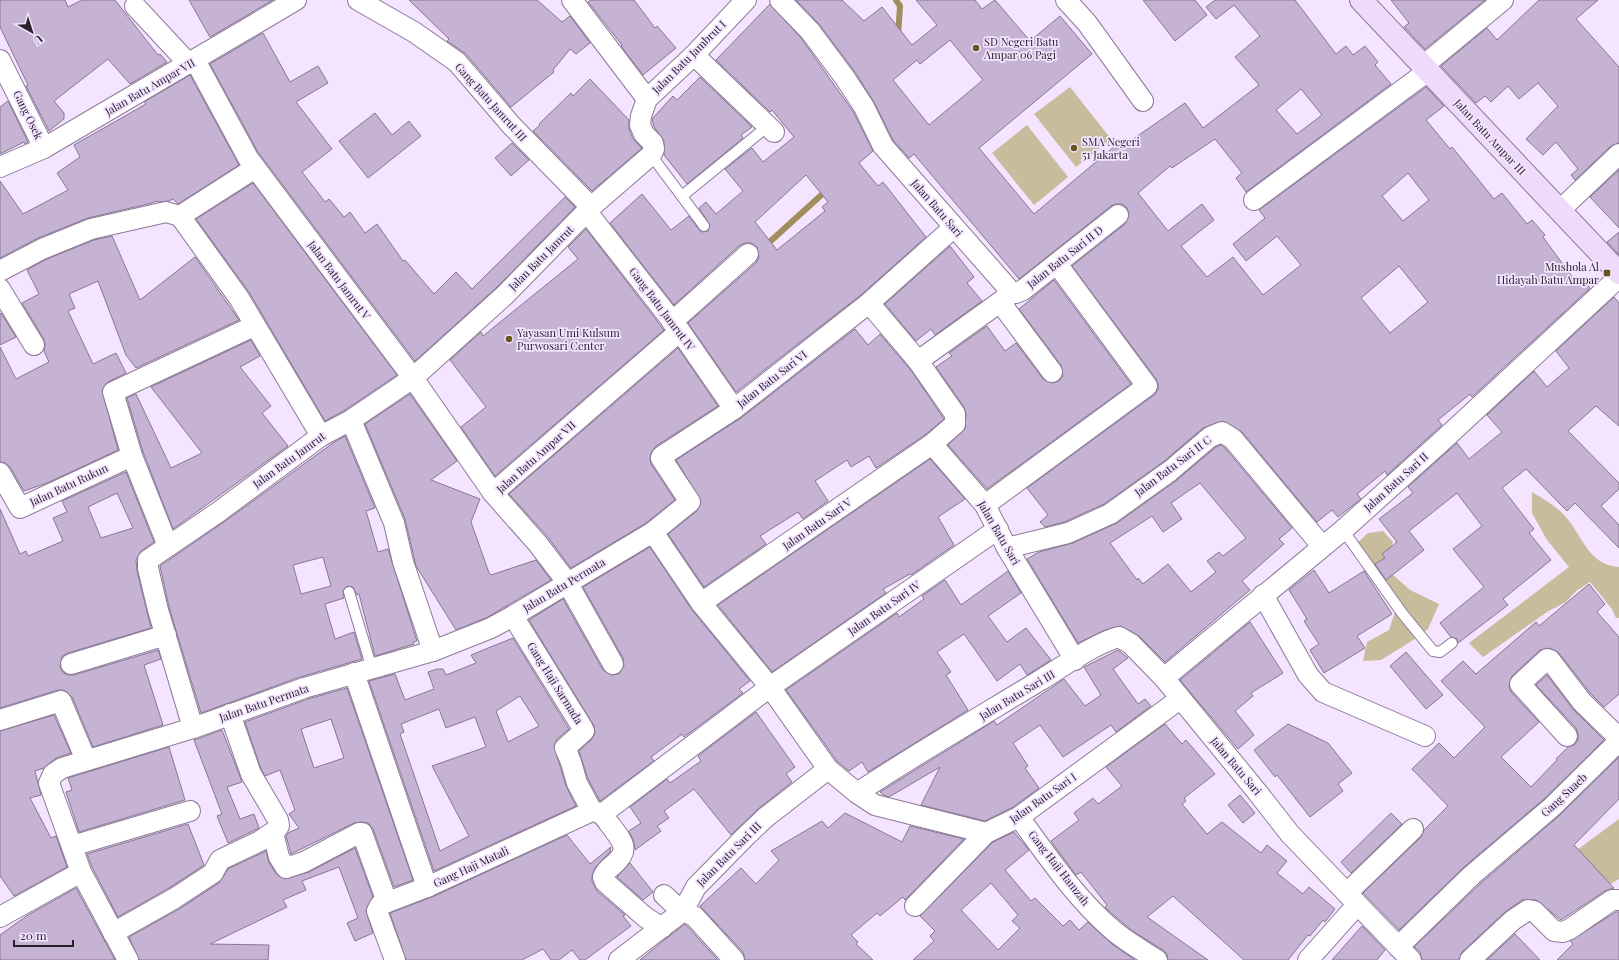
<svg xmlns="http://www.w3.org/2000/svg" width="1619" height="960" viewBox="0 0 1619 960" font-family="'Playfair Display',serif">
  <rect width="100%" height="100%" fill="#f4e4ff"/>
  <g fill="#c8bc9c">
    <path d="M1070 87 1111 139 1076 167 1034 114Z"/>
    <path d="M1027 125 1068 177 1034 205 992 153Z"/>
    <path d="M1532 492C1544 499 1556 506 1565 516 1583 536 1588 565 1619 567V618H1616L1612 609 1590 582 1576 591 1566 602 1547 612 1483 657 1469 643 1569 567 1547 540 1532 513Z"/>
    <path d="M1383 531 1393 542 1383 566 1410 590 1439 604 1428 629 1415 639 1381 660 1363 661 1367 642 1389 630 1396 609 1356 544 1368 533Z"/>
    <path d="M1619 819V879L1591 896 1562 861Z"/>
  </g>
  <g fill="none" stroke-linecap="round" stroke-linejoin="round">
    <g stroke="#a18e5c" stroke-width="6">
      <path d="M896 0 900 6 898 36"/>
      <path d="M752 258 828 189"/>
    </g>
  </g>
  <g fill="#c6b2d2" stroke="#887693" fill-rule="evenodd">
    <path d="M0 0H65L68 7 82 0H115L158 55 160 54 167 62 130 84 108 59 54 101 64 113V119L49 131 26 86 28 85 0 27Z"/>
    <path d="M189 0H273L210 37Z"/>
    <path d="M409 0H537L562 22 570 16 590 43 576 54 570 49 553 70 554 72 511 107 466 54 447 41 449 39Z"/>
    <path d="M591 0H634L655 28 657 26 676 48 643 75 621 46 622 45 588 2Z"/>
    <path d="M796 0H842L864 21 882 7 912 45 937 25 916 0H975L982 9 995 0 1030 41 1060 16 1092 54 979 148 1034 214 1122 140 1126 144 1185 103 1203 128 1259 85 1235 57 1260 36 1234 5 1216 19 1206 7 1215 0H1295L1336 54 1346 46 1353 55 1365 46 1378 62 1375 65 1391 84 1246 192 1236 178 1242 173 1215 139 1172 168 1170 166 1138 193 1168 231 1202 204 1214 220 1181 246 1207 277 1233 257 1263 295 1301 265 1277 236 1246 261 1233 244 1265 218 1259 210 1426 87 1444 106 1426 120 1450 149 1452 147 1494 199 1502 193 1527 224 1532 220 1545 235 1543 237 1576 282 1580 278 1590 288 1472 397 1470 394 1438 420 1442 425 1387 475 1385 471 1357 494 1361 499 1338 517 1332 510 1317 522 1242 432 1223 421 1203 428 1163 462 1104 504 1064 522 1045 527 1040 522 1048 515 1027 488 1154 395 1158 390V384L1156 379 1072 266 1125 224 1129 214 1127 208 1122 204H1116L1111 206 1019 279 914 154 909 158 893 140 874 102 855 72 819 24ZM950 40 983 80 929 125 893 80 917 60 920 64ZM1301 89 1322 115 1297 134 1276 110ZM1408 173 1429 200 1403 221 1382 196ZM1399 266 1428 302 1390 333 1361 298Z"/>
    <path d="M1143 0H1195L1207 15 1175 41Z"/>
    <path d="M1391 0H1485L1425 49 1404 27 1409 23Z"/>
    <path d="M1539 0H1598L1576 19 1619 67V143L1611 146 1575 180 1571 175 1578 169 1556 142 1543 155 1526 139 1558 106 1538 83 1519 99 1508 86 1491 102 1485 96 1476 103 1441 66 1487 28 1497 40Z"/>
    <path d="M770 4 801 38 854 113 873 151 859 163 878 186 883 182 926 237 862 294 736 392 688 323 756 263 759 257 757 247 751 243H745L740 245 674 305 610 223 642 194 671 230 689 216 699 230 702 232 708 231 710 225 699 208 706 202 716 214 743 191 725 169 752 148 763 162 794 137 772 110 770 112 716 60ZM806 175 828 202 822 207 825 211 777 250 755 222Z"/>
    <path d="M263 33 290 82 318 66 328 83 296 102 332 149 302 172 325 202 329 199 344 217 350 212 365 233 377 224 403 261 405 260 434 294 456 272 472 289 565 197 575 207 497 287 415 361 258 152 210 64Z"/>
    <path d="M190 75 239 165 178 204 173 199 169 201 157 202V201L152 203 88 218 38 238 0 258V181L23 214 68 190 57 173 80 157 74 145 146 104 144 102Z"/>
    <path d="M700 77 752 127 741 135 743 138 687 184 664 155V141L654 127 652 119 673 96 677 100Z"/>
    <path d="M590 79 629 120V129L633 139 642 148 592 191 533 131 540 125 539 124 571 93 573 96Z"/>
    <path d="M8 101 28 142 25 144 24 142 0 154V107Z"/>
    <path d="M375 113 392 135 409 121 421 136 368 178 339 141Z"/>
    <path d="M512 143 529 160 511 176 495 158Z"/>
    <path d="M1619 170V228L1590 197Z"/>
    <path d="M253 183 397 375 345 410 325 421 249 292 196 219Z"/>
    <path d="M586 229 664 330 495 476 461 427 486 407 450 360 481 332 483 336 578 259 568 247Z"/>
    <path d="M1619 232V255L1607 242Z"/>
    <path d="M112 236 140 300 195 257 239 320 136 368 126 355 98 281 69 294 75 308 68 311 93 364 116 353 126 373 108 382 102 390 118 450 47 483 24 491 10 467 5 463 0 462V347L16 379 49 362 44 351 45 345 44 339 22 303 39 294 27 270 47 259 94 240Z"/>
    <path d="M950 246 974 277 967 283 982 301 935 335 931 329 916 341 885 304Z"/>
    <path d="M1054 280 1131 384 987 489 948 445 965 429 966 414 964 407 936 367 952 356 949 353 987 326 1005 351 1016 343 1043 379 1053 383 1059 381 1063 376 1061 365 1019 309Z"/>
    <path d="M1614 297 1619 303V426L1596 406 1568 431 1619 483V489L1601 506 1619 525V548L1575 503 1567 511 1526 469 1502 488 1534 529 1529 533 1551 560 1503 599 1508 605 1458 643 1457 639 1451 637 1440 623 1484 587 1453 549 1482 526 1457 493 1409 531 1424 550 1386 580 1375 564 1385 558 1382 554 1397 542 1379 519 1413 493 1408 487 1457 443 1469 459 1502 432 1487 415 1534 371 1547 387 1569 368 1556 351Z"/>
    <path d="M1 313 16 337 0 345V314Z"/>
    <path d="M855 329 868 345 880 334 913 373 944 419 925 435 876 468 869 456 851 467 847 460 815 481 828 501 803 519 798 512 760 536 766 544 704 587 668 534 697 511 701 501 676 460 741 418Z"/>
    <path d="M251 340 260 356 240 367 271 406 262 413 288 446 173 529 143 452 127 398 136 394 171 468 202 453 151 387Z"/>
    <path d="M678 348 718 406 656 446 651 453 650 459 651 464 675 500 646 523 571 568 547 536 509 494Z"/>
    <path d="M410 394 457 461 431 480 480 499 471 522 489 573 491 575 536 560 551 580 486 618 456 630 416 566 405 519 365 424Z"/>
    <path d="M345 436 375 508 366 511 378 552 388 549 417 641 413 642 414 644 375 656 359 594 357 595 353 587 347 586 343 591 344 598 325 604 335 639 354 632 362 659 300 677 201 713 169 607 160 566 224 522 333 443ZM323 557 331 586 301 594 293 565Z"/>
    <path d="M1221 445 1225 448 1292 528 1279 539 1284 544 1242 581 1250 590 1165 662 1139 636 1121 626 1105 630 1078 643 1027 559 1039 552 1073 543 1117 523 1177 480 1216 447ZM1200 483 1246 538 1223 556 1219 552 1207 561 1216 572 1191 592 1168 564 1143 584 1138 578 1137 580 1110 543 1152 516 1163 532 1182 519 1171 503Z"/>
    <path d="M930 459 965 499 938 517 954 545 911 575 910 574 883 589 886 593 772 672 718 605Z"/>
    <path d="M126 472 154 542 141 551 136 560 137 571 151 628 68 653 62 656 60 667 63 673 69 675H74L158 650 161 659 144 665 163 725 93 747 72 697 64 690H58L0 708V509L20 554 26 551 28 556 63 541 53 518 67 512 62 501ZM117 493 133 528 101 538 88 507Z"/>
    <path d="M650 547 692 610 750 681 739 689 743 693 684 737 682 734 651 757 654 761 600 801 588 779 579 751 592 739 595 733 594 726 529 620 563 599 603 670 612 675 619 674 624 665 623 658 583 587Z"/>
    <path d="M1314 570 1329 593 1364 571 1392 614 1357 636 1365 648 1324 673 1310 650 1319 644 1304 621 1307 619 1289 590Z"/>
    <path d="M1008 571 1021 593 988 616 1007 642 1026 628 1051 660 1027 675 1020 664 997 681 964 634 937 652 951 672 946 675 968 710 868 772 862 762 849 771 837 761 786 690 897 613 899 617 924 599 922 596 945 580 961 605Z"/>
    <path d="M1589 584 1605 604 1597 612 1619 637V694L1604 707 1591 694 1559 653 1550 648 1540 650 1512 676 1509 686 1511 692 1539 722 1501 757 1531 787 1557 760 1556 759 1568 747 1574 745 1578 740V734L1576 728 1536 685 1547 675 1573 709 1604 740 1544 799 1465 866 1399 930 1363 893 1421 837 1424 830 1448 806 1412 769 1439 743 1454 758 1485 727 1441 681 1463 661 1476 674 1536 622 1539 626Z"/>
    <path d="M1250 622 1283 673 1251 693 1253 696 1235 711 1254 735 1238 749 1180 680Z"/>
    <path d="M513 638 569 729 557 739 554 746 566 786 576 806 434 871 369 681 395 674 405 700 434 689 428 672 437 669H443L446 675 476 663 471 655ZM520 696 539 726 508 742 496 711ZM439 709 446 728 475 717 486 747 432 766 469 836 440 851 400 734 404 732 401 724Z"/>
    <path d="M1118 650 1128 658 1113 669 1138 704 1145 699 1151 706 1116 732 1111 725 1063 757 1040 725 1013 743 1028 766 1025 768 1039 788 1013 807 985 821 921 805 940 767 889 797 883 795 880 792 994 721 997 725 1064 679 1085 706 1101 695 1084 667Z"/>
    <path d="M1406 652 1443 695 1426 709 1390 666Z"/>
    <path d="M347 688 413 880 394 887 373 829 368 823 362 822 354 823 291 854 286 836 288 833 299 828 289 814 295 810 280 770 265 776 261 769 245 722 308 699ZM331 719 344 758 314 768 301 729Z"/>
    <path d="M756 712 795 767 786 774 792 782 758 809 731 835 694 789 664 811 669 818 657 826 661 831 635 850 634 842 629 831 641 823 630 807 667 779 670 783 701 761 698 756Z"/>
    <path d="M54 715 71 753 56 758 44 768 35 771 41 795 30 798 51 838 56 836 67 867 14 896 0 876V731Z"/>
    <path d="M1165 724 1182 744 1186 740 1215 774 1184 798 1186 801 1182 804 1207 834 1222 822 1261 853 1267 845 1287 861 1277 873 1303 894 1309 887 1335 909 1325 922 1323 920 1310 936 1308 935 1288 960H1244L1173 896 1147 917 1208 960H1168L1167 954 1163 950 1131 930 1108 910 1105 907 1107 905 1081 872 1076 875 1051 841 1079 820 1074 813 1093 798 1098 804 1122 786 1106 767Z"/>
    <path d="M1288 724 1328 743 1352 773 1338 784 1343 791 1310 817 1277 775 1275 777 1254 750Z"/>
    <path d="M222 730 242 782 227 787 240 819 254 814 259 828 228 843 217 816 222 814 194 740Z"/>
    <path d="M169 747 185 800 79 832 66 792 72 790 68 778Z"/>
    <path d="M1619 757V799L1574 845 1614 888 1605 891 1561 920 1536 900H1522L1505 912 1462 952 1459 960H1422L1420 952 1414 947 1480 884 1560 815Z"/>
    <path d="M1240 795 1255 813 1243 823 1228 805Z"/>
    <path d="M845 813 902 842 910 826 964 839 905 900 903 897 880 916 877 913 851 935 858 942 856 944 873 960H745L743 952 700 906 741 868 756 884 779 860 771 851 822 821 828 828Z"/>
    <path d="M1391 813 1402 824 1351 873 1341 862Z"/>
    <path d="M188 824 204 865 169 888 118 917 92 867 87 854Z"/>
    <path d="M1014 832 1029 850 1005 870 1031 901 1035 898 1063 926 1070 920 1079 930 1088 922 1112 944 1135 960H913L934 941 930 936 935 931 920 916 993 842ZM991 883 1018 915 1012 921 1020 928 998 950 961 910Z"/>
    <path d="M567 835 590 864 611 847 610 852 595 868 592 876V881L597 891 625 915 623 916 631 926 585 960H580L572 950 559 960H551L543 949 522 960H406L390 913 432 897Z"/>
    <path d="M355 848 373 897 366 911 373 933 355 941 347 923 358 918 339 867 302 881 306 890 283 900 287 907 210 944 269 945 268 960H139L129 937 181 908 219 883 228 869 266 851 269 863 276 874 285 879 309 872Z"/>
    <path d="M630 863 653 892 643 900 617 877Z"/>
    <path d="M76 888 115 960H0V935L28 915Z"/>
    <path d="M1616 912H1619V960H1557L1573 944 1570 941Z"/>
    <path d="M685 924 718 960H640L663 941Z"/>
    <path d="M1362 926 1385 950 1377 960H1332Z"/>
    <path d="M1515 934 1540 960H1487Z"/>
  </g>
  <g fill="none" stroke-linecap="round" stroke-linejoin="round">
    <g stroke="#8c7a98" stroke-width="12">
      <g id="lane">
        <path d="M651 155 704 226"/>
        <path d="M682 196 768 126"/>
        <path d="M1343 530 1402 613 1433 651 1440 652 1452 643"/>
        <path d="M349 592 372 669"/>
      </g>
    </g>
    <g stroke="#8c7a98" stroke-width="22">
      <g id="street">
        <path d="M358 0 414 32 457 62 511 125 591 207"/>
        <path d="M572 0 647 99"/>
        <path d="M1066 0 1087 23 1143 101"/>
        <path d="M135 6 189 64"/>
        <path d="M694 55 774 132"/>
        <path d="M0 60 44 148"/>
        <path d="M195 60 248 158 413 378 493 493 538 544 567 582 613 664"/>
        <path d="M1423 66 1503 0"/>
        <path d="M0 167 44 148 296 0"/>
        <path d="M1254 200 1428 71"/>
        <path d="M1560 210 1619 154"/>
        <path d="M587 212 680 331 734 409"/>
        <path d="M180 216 255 168"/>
        <path d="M0 271 42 249 91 229 166 212 180 216 239 298 321 436"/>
        <path d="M0 289 34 345"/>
        <path d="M1008 292 1016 293 1023 290 1118 215"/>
        <path d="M1000 302 1052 372"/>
        <path d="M869 303 918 361"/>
        <path d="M672 322 748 254"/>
        <path d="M351 420 394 523 403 562 433 651"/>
        <path d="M932 444 985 505 1007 548 1075 660"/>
        <path d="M0 473 20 508 132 456"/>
        <path d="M493 493 680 331"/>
        <path d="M985 505 1147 386 1057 264"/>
        <path d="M653 532 701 603 770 687 828 769 857 793 875 805 986 833"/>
        <path d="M168 546 132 456 113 392 254 326"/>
        <path d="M1007 548 1068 533 1110 514 1170 471 1210 437 1222 432 1233 439 1322 546"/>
        <path d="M1263 595 1308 675 1323 692 1425 736"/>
        <path d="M701 603 932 444 955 424V414L918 361 1007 297V287L883 146 864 107 845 78 810 31 780 0"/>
        <path d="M513 616 582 727 584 731 565 748 571 762 577 783 592 811"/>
        <path d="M71 664 166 635"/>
        <path d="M354 673 427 887"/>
        <path d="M1164 678 1343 530 1442 441 1619 277"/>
        <path d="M0 720 61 701 86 760"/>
        <path d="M193 728 158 610 148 568V560L217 513 321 436 351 420 413 378 505 295 591 207 651 155 654 149 653 143 644 134 640 125 641 116 647 99 694 55 746 0"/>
        <path d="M857 793C916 754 978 718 1039 681 1061 668 1095 643 1119 637L1131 644 1164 678 1258 793 1290 834 1411 960"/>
        <path d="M602 814 770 687 998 529"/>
        <path d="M1019 817C1048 857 1076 899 1114 931 1127 942 1143 951 1157 960"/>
        <path d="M273 833 279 857 286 868 304 862 359 833H362L387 902"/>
        <path d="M72 846 190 811"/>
        <path d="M1347 893 1413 829"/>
        <path d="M664 895 677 907 695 917 734 960"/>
        <path d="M915 906 986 833 1019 817 1180 699"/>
        <path d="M0 917 81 872"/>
        <path d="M113 933 175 898 213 873 220 860 260 841 276 830 279 826 278 820 251 774 230 714"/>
        <path d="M1398 947 1472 875 1552 807 1618 742 1617 736 1582 702 1550 660 1547 659 1520 684 1567 736"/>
        <path d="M128 960 81 872 49 783 53 774 62 768 193 728 304 688 433 651 491 628 513 616 653 532 690 502 661 458 662 456 734 409 869 303 953 228"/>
        <path d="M395 960 377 911 380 905 427 887 592 811C602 812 605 818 611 826 623 842 631 850 613 865 608 869 605 872 603 877L605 882 645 917 662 928"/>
        <path d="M619 960 683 911 696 887 744 838 766 817 828 769"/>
        <path d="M1308 960 1357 905"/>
        <path d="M1470 960 1513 920 1528 910 1534 911 1554 931 1563 932 1570 929 1612 900H1619"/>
      </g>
    </g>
    <g stroke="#8c7a98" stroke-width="24">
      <path id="secondary" d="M1361 0 1619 273"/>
    </g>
    <use href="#lane" stroke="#fff" stroke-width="10"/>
    <use href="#street" stroke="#fff" stroke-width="20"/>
    <use href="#secondary" stroke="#f0dafc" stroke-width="22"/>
  </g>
  <g fill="#665421" stroke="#f4e4ff" stroke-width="1.5">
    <circle cx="976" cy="48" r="4"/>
    <circle cx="1074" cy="148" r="4"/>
    <rect x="1603" y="269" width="8" height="8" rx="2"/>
    <circle cx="509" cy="339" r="4"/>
  </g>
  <g text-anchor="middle" stroke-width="3.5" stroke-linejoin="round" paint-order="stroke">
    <g font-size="11" fill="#29222e" stroke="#f4e4ff" text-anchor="start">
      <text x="984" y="46">SD Negeri Batu<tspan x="984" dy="13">Ampar 06 Pagi</tspan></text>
      <text x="1082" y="146">SMA Negeri<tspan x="1082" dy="13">51 Jakarta</tspan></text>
      <text x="1599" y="271" text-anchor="end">Mushola Al<tspan x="1599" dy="13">Hidayah Batu Ampar</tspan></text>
      <text x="517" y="337">Yayasan Umi Kulsum<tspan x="517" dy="13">Purwosari Center</tspan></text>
    </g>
    <g font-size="11" fill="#29222e" stroke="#f4e4ff">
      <text transform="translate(689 57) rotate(-45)" y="4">Jalan Batu Jambrut I</text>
      <text transform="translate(150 87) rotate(-30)" y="4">Jalan Batu Ampar VII</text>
      <text transform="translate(491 102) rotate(48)" y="4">Gang Batu Jamrut III</text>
      <text transform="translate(28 115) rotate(64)" y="4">Gang Osek</text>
      <text transform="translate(1490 137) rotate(47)" y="4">Jalan Batu Ampar III</text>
      <text transform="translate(937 208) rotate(49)" y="4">Jalan Batu Sari</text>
      <text transform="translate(1065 257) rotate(-38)" y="4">Jalan Batu Sari II D</text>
      <text transform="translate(541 258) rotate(-45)" y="4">Jalan Batu Jamrut</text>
      <text transform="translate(339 280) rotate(53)" y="4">Jalan Batu Jamrut V</text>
      <text transform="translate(662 309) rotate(53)" y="4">Gang Batu Jamrut IV</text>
      <text transform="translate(772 379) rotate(-38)" y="4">Jalan Batu Sari VI</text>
      <text transform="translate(536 457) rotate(-42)" y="4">Jalan Batu Ampar VII</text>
      <text transform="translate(289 460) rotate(-36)" y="4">Jalan Batu Jamrut</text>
      <text transform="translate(1173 466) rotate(-37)" y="4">Jalan Batu Sari II C</text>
      <text transform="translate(1396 482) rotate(-42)" y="4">Jalan Batu Sari II</text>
      <text transform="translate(69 485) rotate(-25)" y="4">Jalan Batu Rukun</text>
      <text transform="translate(817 524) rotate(-35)" y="4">Jalan Batu Sari V</text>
      <text transform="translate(999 533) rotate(60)" y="4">Jalan Batu Sari</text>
      <text transform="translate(564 585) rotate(-31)" y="4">Jalan Batu Permata</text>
      <text transform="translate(884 608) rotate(-35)" y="4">Jalan Batu Sari IV</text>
      <text transform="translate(555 683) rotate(58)" y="4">Gang Haji Sarmada</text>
      <text transform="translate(1017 695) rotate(-31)" y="4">Jalan Batu Sari III</text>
      <text transform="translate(264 703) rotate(-19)" y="4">Jalan Batu Permata</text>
      <text transform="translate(1236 766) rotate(50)" y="4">Jalan Batu Sari</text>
      <text transform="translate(1564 795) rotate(-43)" y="4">Gang Suaeb</text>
      <text transform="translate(1043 798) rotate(-35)" y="4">Jalan Batu Sari I</text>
      <text transform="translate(729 854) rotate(-45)" y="4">Jalan Batu Sari III</text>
      <text transform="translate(471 867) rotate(-25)" y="4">Gang Haji Matali</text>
      <text transform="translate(1059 868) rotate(52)" y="4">Gang Haji Hamzah</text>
    </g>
  </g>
  <g transform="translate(32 32) rotate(141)" stroke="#f4e4ff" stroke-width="3" paint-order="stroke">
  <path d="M0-3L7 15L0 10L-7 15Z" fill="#29222e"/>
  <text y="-6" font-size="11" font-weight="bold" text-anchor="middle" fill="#29222e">U</text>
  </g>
  <path d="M14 940v6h59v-6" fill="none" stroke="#29222e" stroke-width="2"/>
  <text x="20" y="940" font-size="12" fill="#29222e" stroke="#f4e4ff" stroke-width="3" paint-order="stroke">20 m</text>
</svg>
